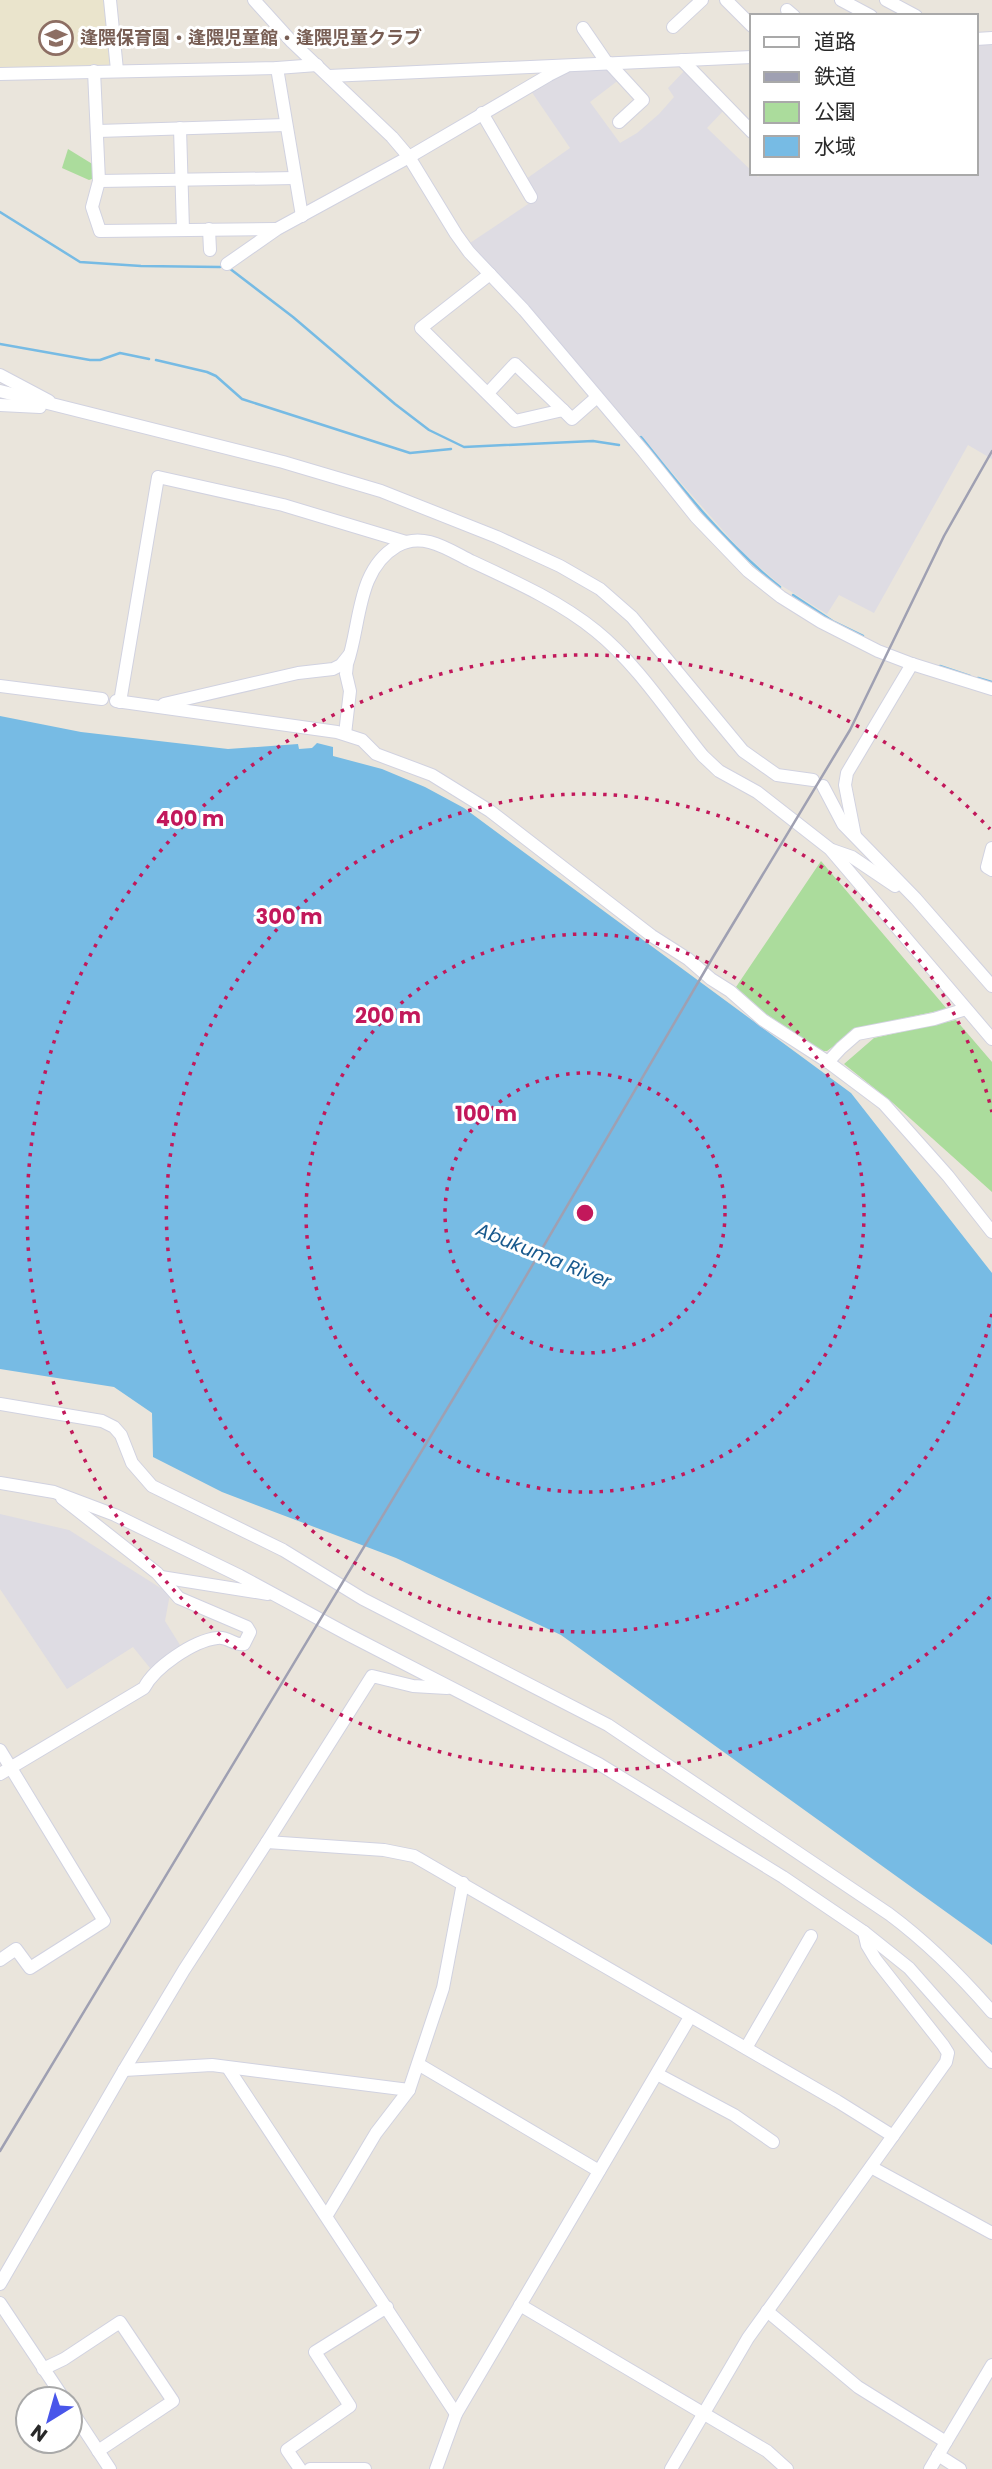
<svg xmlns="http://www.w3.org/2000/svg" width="992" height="2469" viewBox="0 0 992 2469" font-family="Poppins,'Noto Sans JP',sans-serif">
  <rect width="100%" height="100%" fill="#eae5dc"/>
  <g fill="#dedce3">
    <path d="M992 42V459L968 445 874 613 839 595 827 614 779 584 742 552 470 243 537 198 526 179 570 148 531 91 553 78 579 67H608L620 79 590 102 620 143 637 133 659 114 674 97 668 88 686 69 726 108 707 128 758 177 763 173H976V44Z"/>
    <path d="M0 1514 69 1530 170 1594 165 1621 180 1645 150 1668 133 1647 67 1689 0 1589Z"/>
  </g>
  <path fill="#eae4cc" d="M0 0H104L111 33 113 67 0 69Z"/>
  <g fill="#abdc9c">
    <path d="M68 149 94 165 95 178 89 180 62 168Z"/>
    <path d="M821 861 947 1009 858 1028 827 1051H822L766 1014 736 987Z"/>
    <path d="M956 1020 992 1062V1192L893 1103 844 1064 874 1038Z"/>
  </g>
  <path fill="#77bbe4" d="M0 716 81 732 228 749 298 744 299 749 312 748 317 743 333 747V756L382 769 425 787 464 808 851 1093 992 1273V1945L561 1635 396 1558 222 1492 153 1457 152 1413 114 1387 0 1369Z"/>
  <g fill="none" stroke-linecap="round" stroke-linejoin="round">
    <g stroke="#77bbe4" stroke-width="2.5">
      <path d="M0 212 80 262 141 266 220 267"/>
      <path d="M229 268 293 317 395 404 429 430 464 447 593 441 619 445"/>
      <path d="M0 344 90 360H100L120 353 149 359"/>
      <path d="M156 360 207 372 216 376 242 399 410 453 451 449"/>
      <path d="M641 437C684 491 726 544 780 587"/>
      <path d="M793 595 834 622 863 636"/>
      <path d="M940 666 970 676"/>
      <path d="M978 678 992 682"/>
    </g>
    <g stroke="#d1d2e0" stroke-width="14">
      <g id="minor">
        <path d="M110 0 117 70"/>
        <path d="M254 0 292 42 392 137 409 157 456 234 469 252 524 310 644 452 696 517 748 571 781 597 821 622 878 651 912 664 992 689"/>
        <path d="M726 0 752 26"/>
        <path d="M841 0 871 16"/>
        <path d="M886 0 916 16"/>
        <path d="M787 10 794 16"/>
        <path d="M673 27 702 0"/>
        <path d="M583 28 607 63"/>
        <path d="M976 39 992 38"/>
        <path d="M682 60 752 132"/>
        <path d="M609 63 643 100 619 122"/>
        <path d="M277 68 302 216"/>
        <path d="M94 71 99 181 92 207 100 231 276 229"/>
        <path d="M0 74 277 68 317 65"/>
        <path d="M329 76 752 57"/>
        <path d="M482 113 531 197"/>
        <path d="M180 128 183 230"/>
        <path d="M98 131 286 125"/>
        <path d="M99 181 295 178"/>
        <path d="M209 229 210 250"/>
        <path d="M227 264 277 229 409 157 549 75 565 67"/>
        <path d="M490 274 421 328 515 421 563 410 572 419 597 397"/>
        <path d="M0 375 49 401"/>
        <path d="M0 391 283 462 381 491 497 537 560 566 600 589 632 617 743 751 777 775 813 780"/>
        <path d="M488 393 515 364 563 410"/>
        <path d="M0 405 40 407"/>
        <path d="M0 686 102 699"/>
        <path d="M116 701 337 732 362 740 376 754 432 775 490 811 652 936 688 959 711 979 730 991 763 1020 828 1062 884 1104 948 1176 992 1232"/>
        <path d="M120 702 158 477 283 505 406 542"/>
        <path d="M164 704 298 673 333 669 341 665 349 655"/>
        <path d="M345 734 350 691 346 674 347 664C361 625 356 570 397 546 423 531 449 550 471 561 514 581 559 601 596 631 638 665 669 714 703 756L719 771 757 792 830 849 992 1039"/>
        <path d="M823 786 843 824 916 899 992 986"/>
        <path d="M855 836 845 785 847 773 912 664"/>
        <path d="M992 848 987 867 992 870"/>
        <path d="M832 850 852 857 895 886"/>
        <path d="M828 1062 841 1048 857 1034 934 1019 966 1009"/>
        <path d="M0 1404 102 1421 114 1427 121 1435 132 1463 152 1486 283 1550 363 1599 608 1725 889 1914C928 1943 960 1975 992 2012"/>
        <path d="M0 1483 54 1492 115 1515 240 1576 349 1635 599 1764 783 1877 864 1932 909 1968 992 2062"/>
        <path d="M161 1577 268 1594"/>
        <path d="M0 1750 104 1921 30 1968 16 1949 0 1960"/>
        <path d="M0 1774 144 1688C155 1667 193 1641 217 1638 228 1636 234 1646 244 1644L250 1632 247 1627 179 1598 157 1573 62 1498"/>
        <path d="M267 1842 372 1676 413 1686 447 1688"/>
        <path d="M746 2048 811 1936"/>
        <path d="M418 2064 599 2171"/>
        <path d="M228 2068 456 2414"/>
        <path d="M124 2070 212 2065 409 2090"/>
        <path d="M657 2074 734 2115 773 2142"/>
        <path d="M871 2167 992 2233"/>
        <path d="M327 2215 376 2133 409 2090 443 1988 463 1883"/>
        <path d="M0 2284 124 2070 184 1970 267 1842 384 1850 414 1856 837 2101 893 2136"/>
        <path d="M0 2303 64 2399"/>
        <path d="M520 2305 767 2451 787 2469"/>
        <path d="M767 2311 858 2387 946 2442 930 2469"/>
        <path d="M43 2369 64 2359 120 2322 173 2401 98 2451"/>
        <path d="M70 2408 110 2469"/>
        <path d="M946 2442 992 2365"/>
        <path d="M938 2455 960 2469"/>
        <path d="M300 2469 287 2450 350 2406 315 2352 387 2307"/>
        <path d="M310 2469H365"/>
        <path d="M436 2469 456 2414 690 2017"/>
        <path d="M671 2469 748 2338 946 2062 948 2053 943 2045 876 1960 867 1945 864 1932"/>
      </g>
    </g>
    <use href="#minor" stroke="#fff" stroke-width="12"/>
    <path stroke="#9fa0b2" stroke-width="2.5" d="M0 2151 488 1341 713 957 850 730 944 536 992 451"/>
  </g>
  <g fill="none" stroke="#c2185b" stroke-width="3.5" stroke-dasharray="3.5 7">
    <circle cx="585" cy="1213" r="140"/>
    <circle cx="585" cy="1213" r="279"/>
    <path d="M992 1314A419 419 0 1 1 992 1112"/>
    <path d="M990 1597A558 558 0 1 1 990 829"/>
  </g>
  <defs>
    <g id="school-ring" transform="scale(1.75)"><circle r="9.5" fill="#fff" stroke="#8d6e63" stroke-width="1.5"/><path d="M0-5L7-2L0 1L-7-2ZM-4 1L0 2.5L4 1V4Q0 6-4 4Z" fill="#8d6e63"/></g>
  </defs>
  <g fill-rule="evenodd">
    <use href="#school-ring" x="56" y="38"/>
  </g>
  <g text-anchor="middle" stroke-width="6" stroke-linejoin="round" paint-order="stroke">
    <g font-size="18" font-weight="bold" fill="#785e54" stroke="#fff" text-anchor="start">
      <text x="80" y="44">逢隈保育園・逢隈児童館・逢隈児童クラブ</text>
    </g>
    <g font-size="19" font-style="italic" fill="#18598d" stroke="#fff">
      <text transform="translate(544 1255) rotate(22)" y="7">Abukuma River</text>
    </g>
  </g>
  <circle cx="585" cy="1213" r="10" fill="#c2185b" stroke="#fff" stroke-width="3.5"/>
  <g font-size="21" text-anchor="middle" font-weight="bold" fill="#c2185b" stroke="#fff" stroke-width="6" stroke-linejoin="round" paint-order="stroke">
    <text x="190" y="826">400 m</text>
    <text x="289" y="924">300 m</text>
    <text x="388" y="1023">200 m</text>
    <text x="486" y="1121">100 m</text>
  </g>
  <rect x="750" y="14" width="228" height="161" fill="#ffffff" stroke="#a9a9a9" stroke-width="2"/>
  <rect x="764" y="37" width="35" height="10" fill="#ffffff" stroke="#a9a9a9" stroke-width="2"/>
  <text x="814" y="49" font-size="21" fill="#292929">道路</text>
  <rect x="764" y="72" width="35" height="10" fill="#9fa0b2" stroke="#a9a9a9" stroke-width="2"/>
  <text x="814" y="84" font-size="21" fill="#292929">鉄道</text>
  <rect x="764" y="102" width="35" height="21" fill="#abdc9c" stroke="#a9a9a9" stroke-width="2"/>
  <text x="814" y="119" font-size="21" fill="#292929">公園</text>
  <rect x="764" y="136" width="35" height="21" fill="#77bbe4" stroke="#a9a9a9" stroke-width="2"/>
  <text x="814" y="154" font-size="21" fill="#292929">水域</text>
  <g transform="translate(49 2420) rotate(217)"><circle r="33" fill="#ffffff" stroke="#a9a9a9" stroke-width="2"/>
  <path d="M0-5L12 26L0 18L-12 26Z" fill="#4956ea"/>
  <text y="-10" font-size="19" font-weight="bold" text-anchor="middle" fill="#292929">N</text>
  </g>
</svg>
